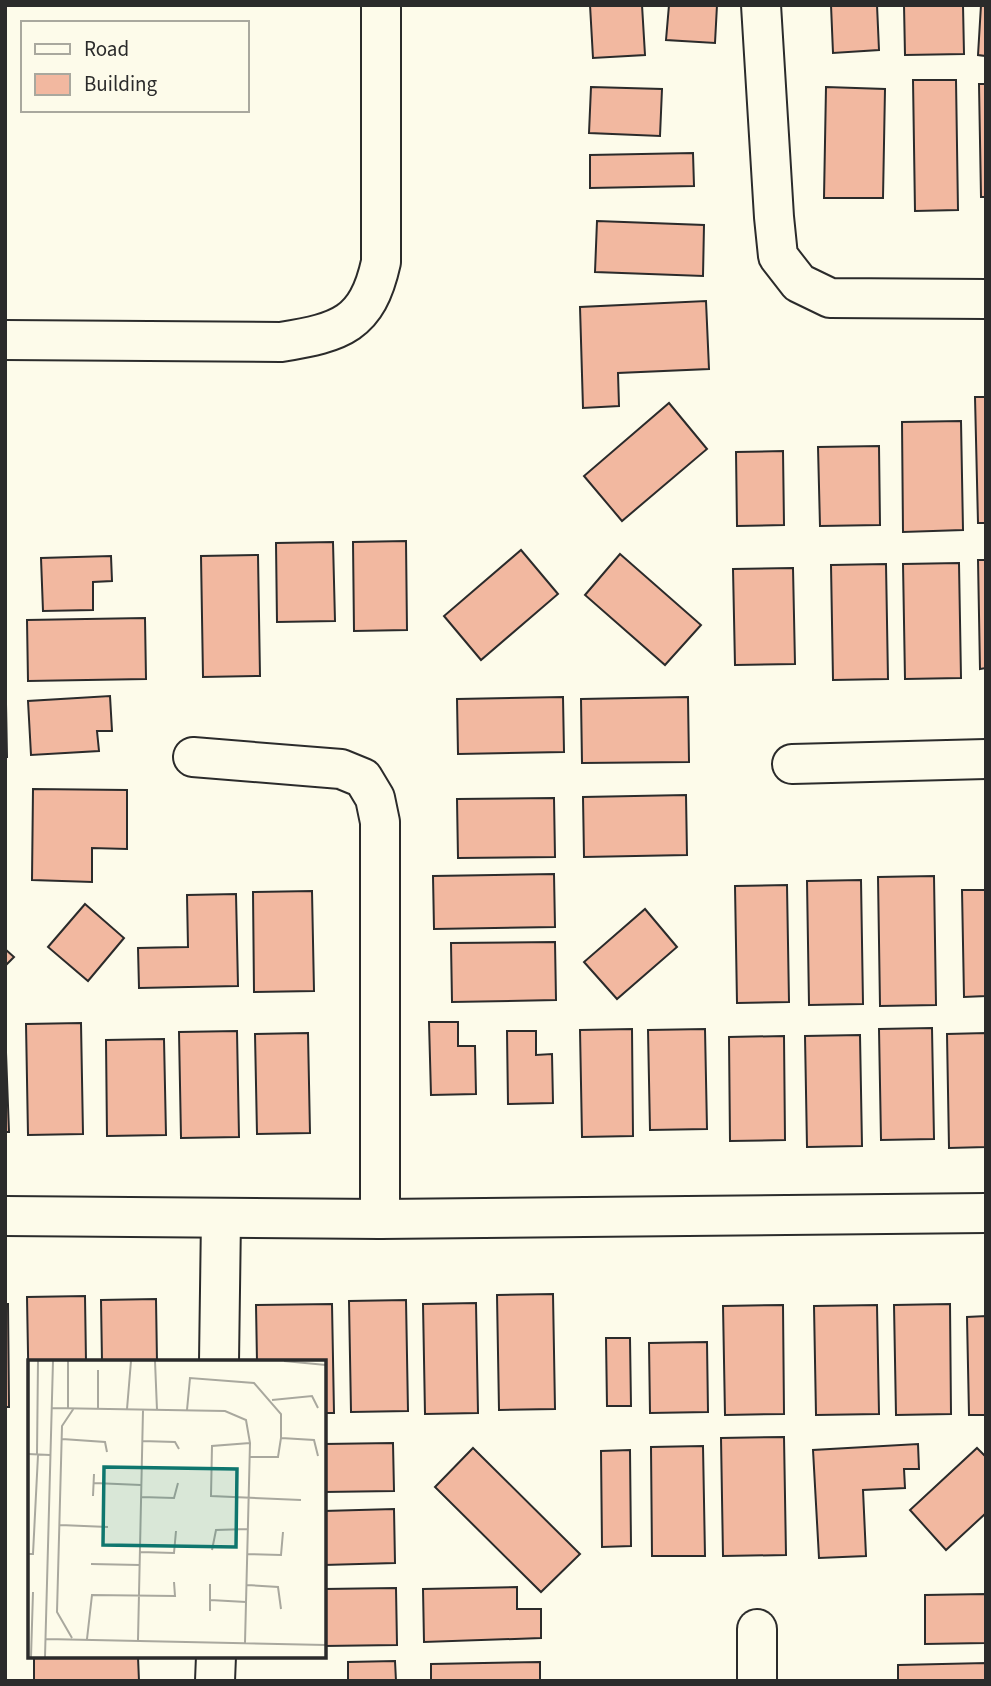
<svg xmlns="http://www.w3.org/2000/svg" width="991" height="1686" viewBox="0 0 991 1686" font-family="'Source Sans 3',sans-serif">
  <rect width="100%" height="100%" fill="#fdfbea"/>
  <g fill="#f2b8a0" stroke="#2b2b2b" stroke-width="2">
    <path d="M590 5H642L645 55 593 58Z"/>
    <path d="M669 5H717L715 43 666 40Z"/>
    <path d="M831 5H877L879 50 833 53Z"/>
    <path d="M904 5H963L964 54 905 55Z"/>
    <path d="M981 5H986V56L978 55Z"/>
    <path d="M913 80H956L958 210 915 211Z"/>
    <path d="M979 84H986V197H981Z"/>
    <path d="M591 87 662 89 660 136 589 133Z"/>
    <path d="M826 87 885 89 883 198H824Z"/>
    <path d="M693 153 694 186 590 188V155Z"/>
    <path d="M597 221 704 225 703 276 595 272Z"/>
    <path d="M706 301 709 369 618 373 619 406 583 408 580 307Z"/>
    <path d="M975 397H986V523H978Z"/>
    <path d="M669 403 707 449 622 521 584 476Z"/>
    <path d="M961 421 963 530 903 532 902 422Z"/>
    <path d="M879 446 880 525 820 526 818 447Z"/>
    <path d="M783 451 784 525 737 526 736 452Z"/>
    <path d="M406 541 407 630 354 631 353 542Z"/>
    <path d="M333 542 335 621 277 622 276 543Z"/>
    <path d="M521 550 558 594 481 660 444 616Z"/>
    <path d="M620 554 701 625 665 665 585 595Z"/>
    <path d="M258 555 260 676 203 677 201 556Z"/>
    <path d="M111 556 112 581 93 582V610L43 611 41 558Z"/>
    <path d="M978 560H986V668L980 669Z"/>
    <path d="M959 563 961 678 905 679 903 564Z"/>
    <path d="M886 564 888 679 833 680 831 565Z"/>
    <path d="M793 568 795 664 735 665 733 569Z"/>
    <path d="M145 618 146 679 28 681 27 620Z"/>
    <path d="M110 696 112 731H97L99 751 31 755 28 701Z"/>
    <path d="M563 697 564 752 458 754 457 699Z"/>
    <path d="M688 697 689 762 582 763 581 699Z"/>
    <path d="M5 704H6L7 757H5Z"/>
    <path d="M33 789 127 790V849L92 848V882L32 880Z"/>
    <path d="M686 795 687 855 584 857 583 797Z"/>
    <path d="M554 798 555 857 458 858 457 799Z"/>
    <path d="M554 874 555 927 434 929 433 876Z"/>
    <path d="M934 876 936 1005 880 1006 878 877Z"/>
    <path d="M861 880 863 1004 809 1005 807 881Z"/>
    <path d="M787 885 789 1002 737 1003 735 886Z"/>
    <path d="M962 890H986V996L964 997Z"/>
    <path d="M312 891 314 991 254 992 253 892Z"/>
    <path d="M236 894 238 986 139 988 138 948 188 947 187 895Z"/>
    <path d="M85 904 124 938 88 981 48 947Z"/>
    <path d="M645 909 677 947 617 999 584 962Z"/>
    <path d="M555 942 556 1000 452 1002 451 943Z"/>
    <path d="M5 949 14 957 5 966Z"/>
    <path d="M429 1022H458V1046H475L476 1094 431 1095Z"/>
    <path d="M81 1023 83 1134 28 1135 26 1024Z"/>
    <path d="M5 1026 9 1132H5Z"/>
    <path d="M932 1028 934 1139 881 1140 879 1029Z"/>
    <path d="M632 1029 633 1136 582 1137 580 1030Z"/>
    <path d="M705 1029 707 1129 650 1130 648 1030Z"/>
    <path d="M237 1031 239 1137 181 1138 179 1032Z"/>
    <path d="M507 1031H536V1055L552 1054 553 1103 508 1104Z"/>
    <path d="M308 1033 310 1133 257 1134 255 1034Z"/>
    <path d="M986 1033V1147L949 1148 947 1034Z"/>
    <path d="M860 1035 862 1146 807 1147 805 1036Z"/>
    <path d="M784 1036 785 1140 730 1141 729 1037Z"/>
    <path d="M164 1039 166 1135 107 1136 106 1040Z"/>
    <path d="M553 1294 555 1409 499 1410 497 1295Z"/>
    <path d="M85 1296 86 1362H30L29 1409 27 1297Z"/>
    <path d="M156 1299 157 1362H102L101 1300Z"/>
    <path d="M406 1300 408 1411 351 1412 349 1301Z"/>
    <path d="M476 1303 478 1413 425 1414 423 1304Z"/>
    <path d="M5 1304H8L9 1407H5Z"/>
    <path d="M332 1304 334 1413H324V1362H257L256 1305Z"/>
    <path d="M950 1304 951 1414 896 1415 894 1305Z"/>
    <path d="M783 1305 784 1414 725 1415 723 1306Z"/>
    <path d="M877 1305 879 1414 816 1415 814 1306Z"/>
    <path d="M986 1316V1415H969L967 1317Z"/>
    <path d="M606 1338H630L631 1406H607Z"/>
    <path d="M707 1342 708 1412 650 1413 649 1343Z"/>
    <path d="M784 1437 786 1555 723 1556 721 1438Z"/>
    <path d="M393 1443 394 1491 324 1492V1444Z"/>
    <path d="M918 1444 919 1469H904L905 1488 863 1490 866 1556 819 1558 813 1450Z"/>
    <path d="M703 1446 705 1556H652L651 1447Z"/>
    <path d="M473 1448 580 1554 541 1592 435 1487Z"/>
    <path d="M977 1448 986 1457V1513L946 1550 910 1510Z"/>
    <path d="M630 1450 631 1546 602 1547 601 1451Z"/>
    <path d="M394 1509 395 1563 324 1565V1511Z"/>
    <path d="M517 1587V1609H541V1638L424 1642 423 1589Z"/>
    <path d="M396 1588 397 1645 324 1646V1589Z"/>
    <path d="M986 1594V1643L925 1644V1595Z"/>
    <path d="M138 1657 139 1681H34V1658Z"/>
    <path d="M395 1661 396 1681H348V1662Z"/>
    <path d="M540 1662V1681H431V1664Z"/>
    <path d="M986 1663V1681H898V1665Z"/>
  </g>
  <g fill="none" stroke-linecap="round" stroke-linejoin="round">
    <g stroke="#2b2b2b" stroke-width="42">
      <g id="minor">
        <path d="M761 5 774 217 778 256 799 283 830 298 986 299"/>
        <path d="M5 340 281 342C341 332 367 325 381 262V5"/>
        <path d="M193 757 341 769 363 778 375 798 380 822V1219"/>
        <path d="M792 764 986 759"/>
        <path d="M5 1216 380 1219 986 1213"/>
        <path d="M219 1362 221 1218"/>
        <path d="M215 1681 216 1656"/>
        <path d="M757 1681V1629"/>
      </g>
    </g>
    <use href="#minor" stroke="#fdfbea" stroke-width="38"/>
  </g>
  <g transform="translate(28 1360)">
    <rect width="298" height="298" fill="#fdfbea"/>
    <path fill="none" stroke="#a9a89e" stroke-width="2" d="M127 1 129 50M256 1 298 5M244 40 284 36 290 48M23 48 197 51 218 60 222 83 217 283M40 48V1M70 49V10M99 49 103 1M159 50 162 18 226 23 253 54V78L250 97H222M253 78 286 80 290 96M34 79 77 82 79 92M114 81 147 82 151 89M222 83 184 86 183 136 273 140M0 94 22 95M9 94 10 1M66 123 113 125M65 136 66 114M113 137 146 138 150 123M32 165 80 167M184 190 188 170 219 169M112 192 146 193 148 171M0 194H5L10 95M219 194 253 195 255 172M63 204 112 205M182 224V251M219 225 250 227 253 249M182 240 218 242M44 278 29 252 34 66 46 48M18 279 298 285M59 279 64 235 147 236 146 222M110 280 115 50M3 297 5 232M17 297 25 1"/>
    <path fill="#0f766e" fill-opacity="0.15" stroke="#0f766e" stroke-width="3.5" d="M76 107 209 109 208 187 75 185Z"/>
    <rect width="298" height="298" fill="none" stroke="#2b2b2b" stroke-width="3.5"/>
  </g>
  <rect width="991" height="1686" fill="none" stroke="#2b2b2b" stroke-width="14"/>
  <rect x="21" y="21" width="228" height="91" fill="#fdfbea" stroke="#a9a89e" stroke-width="2"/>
  <rect x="35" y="44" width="35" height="10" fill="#fdfbea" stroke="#a9a89e" stroke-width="2"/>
  <text x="84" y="56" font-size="21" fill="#2b2b2b">Road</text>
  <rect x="35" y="74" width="35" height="21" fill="#f2b8a0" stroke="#a9a89e" stroke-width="2"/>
  <text x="84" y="91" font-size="21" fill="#2b2b2b">Building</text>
</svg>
